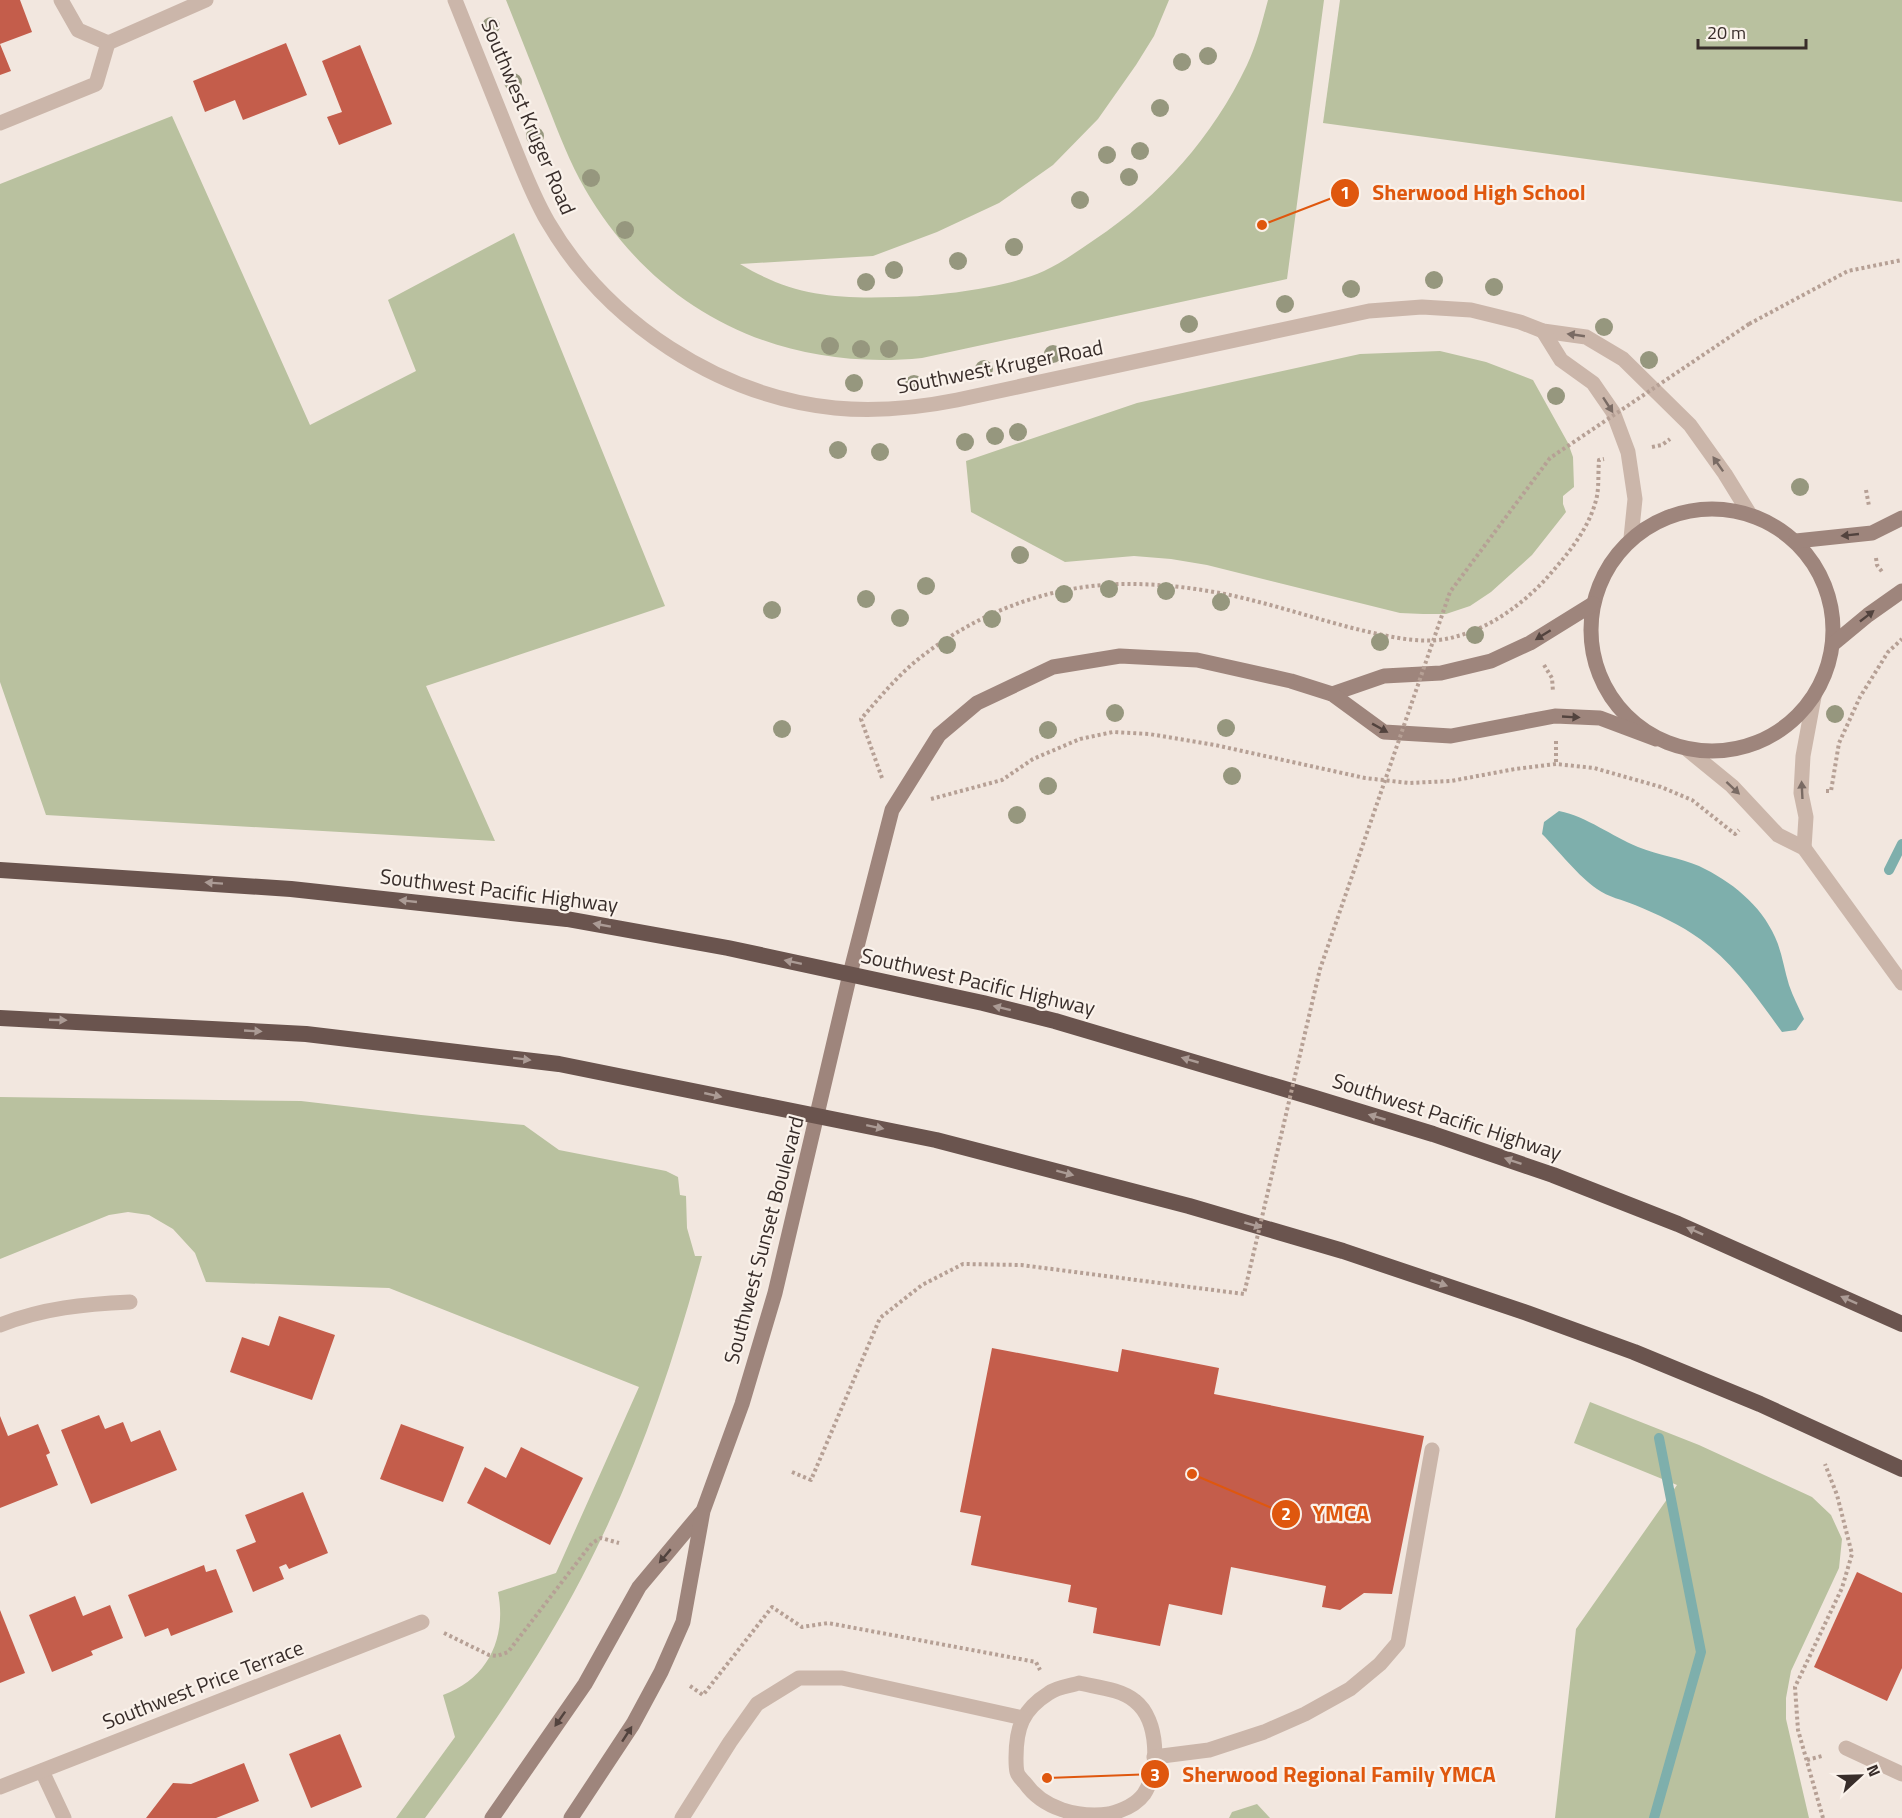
<svg xmlns="http://www.w3.org/2000/svg" width="1902" height="1818" viewBox="0 0 1902 1818" font-family="'Titillium Web',sans-serif">
  <rect width="100%" height="100%" fill="#f2e7df"/>
  <g fill="#b9c19f">
    <path d="M506 0H1169L1154 36 1136 65 1098 119 1053 165 999 203 937 232 873 256 740 264C793 296 836 299 897 297 939 296 1006 288 1044 271 1061 263 1078 251 1094 240 1161 195 1212 138 1247 65 1257 44 1262 22 1268 0H1324L1287 279 922 358C781 372 657 313 585 189 570 163 559 134 548 106 534 71 520 35 506 0Z"/>
    <path d="M1340 0H1902V202L1323 123Z"/>
    <path d="M172 116 310 425 416 371 388 300 514 233 665 606 426 686 495 841 46 815 0 682V184Z"/>
    <path d="M1440 351 1486 362 1533 380 1568 443 1573 457 1574 487 1563 496V504L1566 512 1532 555 1491 592 1470 606 1446 614H1423L1400 613 1207 565 1171 559 1134 556 1065 562 971 512 966 461 1137 403 1360 354Z"/>
    <path d="M0 1097 301 1101 421 1115 524 1125 559 1150 666 1171 678 1177 680 1195 686 1196 687 1228 695 1256H702C672 1368 635 1476 581 1579 537 1663 482 1741 425 1818H396L455 1737 443 1695C488 1679 507 1638 498 1592L556 1573 639 1387 389 1288 206 1282 195 1253 173 1229 149 1215 128 1212 109 1215 0 1259Z"/>
    <path d="M1590 1402 1699 1445 1812 1497 1831 1515 1842 1539 1839 1568 1791 1671 1786 1698V1719L1809 1818H1555L1576 1629 1677 1485 1574 1443Z"/>
    <path d="M1257 1804 1270 1818H1229L1232 1812Z"/>
  </g>
  <path fill="#7eafac" d="M1559 811C1588 817 1611 836 1638 847 1658 855 1680 858 1699 866 1731 881 1761 905 1775 937 1782 952 1784 969 1789 985 1793 997 1799 1008 1804 1019L1796 1030 1782 1032C1758 999 1734 963 1700 939 1681 925 1657 914 1635 905 1623 900 1608 897 1597 889 1579 877 1558 850 1542 834L1544 822Z"/>
  <g fill="none" stroke-linecap="round" stroke-linejoin="round">
    <g stroke="#7eafac" stroke-width="10">
      <path d="M1889 870 1902 844"/>
      <path d="M1654 1818 1701 1652 1659 1438"/>
    </g>
  </g>
  <g fill="#c45d4b">
    <path d="M0 0H20L32 32 0 44 11 71 0 75Z"/>
    <path d="M286 43 307 95 243 120 235 100 205 112 193 81Z"/>
    <path d="M360 45 392 124 339 145 327 117 342 112 322 61Z"/>
    <path d="M279 1316 335 1335 312 1400 230 1372 242 1337 269 1346Z"/>
    <path d="M992 1348 1118 1372 1122 1349 1219 1368 1214 1394 1424 1436 1392 1594 1364 1593 1340 1610 1322 1607 1326 1586 1231 1567 1222 1615 1169 1604 1160 1646 1093 1633 1097 1608 1068 1602 1071 1585 971 1565 981 1516 960 1512Z"/>
    <path d="M99 1415 105 1429 123 1422 131 1442 160 1430 177 1470 91 1504 61 1430Z"/>
    <path d="M0 1416 8 1436 38 1424 50 1453 46 1455 58 1485 0 1508Z"/>
    <path d="M401 1424 464 1447 443 1502 380 1479Z"/>
    <path d="M521 1447 583 1478 550 1545 467 1503 485 1467 506 1478Z"/>
    <path d="M303 1492 328 1553 289 1569 286 1564 279 1567 284 1579 253 1592 236 1550 256 1542 245 1515Z"/>
    <path d="M204 1565 206 1572 216 1569 233 1612 171 1636 168 1628 145 1637 128 1595Z"/>
    <path d="M1857 1572 1902 1593V1668L1887 1701 1814 1667Z"/>
    <path d="M75 1596 83 1616 110 1605 123 1638 91 1651 93 1655 52 1672 29 1615Z"/>
    <path d="M0 1610 25 1673 0 1683Z"/>
    <path d="M340 1734 362 1787 311 1808 289 1754Z"/>
    <path d="M244 1763 259 1801 216 1818H146L173 1783 191 1784Z"/>
  </g>
  <g fill="none" stroke-linecap="round" stroke-linejoin="round">
    <g stroke="#b6a095" stroke-width="4" stroke-dasharray="3 3" stroke-linecap="butt">
      <path d="M1749 324 1848 271 1902 260"/>
      <path d="M1652 447 1662 445 1670 439"/>
      <path d="M1866 490 1869 506"/>
      <path d="M1876 558 1877 565 1883 573"/>
      <path d="M1544 665 1552 678 1553 692"/>
      <path d="M1556 741V764"/>
      <path d="M882 778 861 719C880 697 898 675 921 657 980 611 1055 583 1131 584 1162 584 1194 588 1225 594 1274 604 1321 621 1369 632 1396 638 1427 645 1454 637 1490 628 1520 606 1545 580 1566 556 1590 529 1597 496 1599 485 1598 472 1599 460L1604 459"/>
      <path d="M1826 791H1831L1839 743 1860 697 1888 652 1902 639"/>
      <path d="M931 799 1002 780 1033 759 1080 739 1113 732 1149 734 1215 745 1365 778 1409 783 1451 781 1515 769 1556 764 1594 768 1661 787 1692 800 1735 834 1739 830"/>
      <path d="M792 1472 811 1480 817 1466"/>
      <path d="M444 1633 489 1655 497 1656 508 1652 592 1543 601 1538 619 1543"/>
      <path d="M690 1686 703 1695 772 1607 802 1627 828 1623 1036 1662 1040 1670"/>
      <path d="M1807 1760 1822 1756"/>
      <path d="M1823 1818 1798 1730 1795 1687 1842 1588 1852 1554 1837 1495 1825 1464"/>
    </g>
    <g stroke="#cbb6aa" stroke-width="15">
      <path d="M61 0 78 30 108 43 206 0"/>
      <path d="M0 123 96 84 108 43"/>
      <path d="M1688 750 1732 786 1778 835 1804 848 1902 983"/>
      <path d="M1804 848 1806 817 1801 793 1803 756 1814 697"/>
      <path d="M1079 1683C1096 1687 1121 1689 1135 1701 1159 1720 1160 1770 1144 1794 1136 1805 1121 1811 1109 1814 1078 1818 1043 1809 1025 1783 1022 1780 1018 1776 1017 1772 1016 1768 1016 1762 1016 1758 1016 1728 1022 1710 1049 1693 1057 1687 1070 1686 1079 1683Z"/>
      <path d="M1846 1748 1902 1774"/>
      <path d="M1154 1757 1209 1750 1264 1732 1305 1714 1350 1689 1380 1664 1398 1643 1432 1450"/>
      <path d="M682 1818 730 1742 757 1704 799 1678H842L1023 1718"/>
    </g>
    <g stroke="#cbb6aa" stroke-width="15">
      <path d="M0 1325C43 1308 85 1304 130 1302"/>
      <path d="M42 1771 64 1818"/>
      <path d="M0 1787 422 1622"/>
    </g>
    <g stroke="#cbb6aa" stroke-width="15">
      <path d="M455 0C473 45 491 90 509 135 521 164 532 195 548 222 607 323 719 396 835 408 877 412 917 408 957 400L1369 311 1422 307 1471 310 1520 322 1543 331 1586 337 1623 359 1690 425 1725 474 1749 513"/>
      <path d="M1543 331 1561 360 1593 383 1613 412 1628 452 1635 499 1631 538"/>
    </g>
    <g stroke="#9e857c" stroke-width="15">
      <circle cx="1712" cy="630" r="121"/>
      <path d="M1796 541 1872 533 1902 518"/>
      <path d="M1833 644 1868 615 1902 591"/>
      <path d="M1332 694 1384 676 1441 673 1491 661 1530 643 1593 604"/>
      <path d="M492 1818 585 1684 639 1587 701 1513"/>
      <path d="M571 1818 633 1724 661 1672 683 1622 703 1511 742 1404 775 1293 850 974 892 810 939 735 977 703 1053 667 1120 656 1197 660 1291 681 1332 694 1384 732 1451 736 1555 716 1600 718 1656 739"/>
    </g>
    <g stroke="#6a544e" stroke-width="16">
      <path d="M0 870 291 889 567 919 728 948 983 1003 1055 1021 1315 1098 1433 1134 1553 1175 1678 1224 1902 1324"/>
      <path d="M0 1018 306 1034 559 1064 936 1140 1189 1206 1343 1251 1527 1313 1634 1352 1760 1404 1902 1469"/>
    </g>
    <path stroke="#b6a095" stroke-width="4" stroke-dasharray="3 3" stroke-linecap="butt" d="M817 1466 880 1318 922 1285 963 1264 1021 1265 1244 1294 1320 969 1450 592 1550 458 1749 324"/>
  </g>
  <g fill="#96977e">
    <circle cx="491" cy="26" r="9"/>
    <circle cx="1208" cy="56" r="9"/>
    <circle cx="1182" cy="62" r="9"/>
    <circle cx="513" cy="82" r="9"/>
    <circle cx="1160" cy="108" r="9"/>
    <circle cx="535" cy="136" r="9"/>
    <circle cx="1140" cy="151" r="9"/>
    <circle cx="1107" cy="155" r="9"/>
    <circle cx="1129" cy="177" r="9"/>
    <circle cx="591" cy="178" r="9"/>
    <circle cx="1080" cy="200" r="9"/>
    <circle cx="625" cy="230" r="9"/>
    <circle cx="1014" cy="247" r="9"/>
    <circle cx="958" cy="261" r="9"/>
    <circle cx="894" cy="270" r="9"/>
    <circle cx="1434" cy="280" r="9"/>
    <circle cx="866" cy="282" r="9"/>
    <circle cx="1494" cy="287" r="9"/>
    <circle cx="1351" cy="289" r="9"/>
    <circle cx="1285" cy="304" r="9"/>
    <circle cx="1189" cy="324" r="9"/>
    <circle cx="1604" cy="327" r="9"/>
    <circle cx="830" cy="346" r="9"/>
    <circle cx="861" cy="349" r="9"/>
    <circle cx="889" cy="349" r="9"/>
    <circle cx="1053" cy="354" r="9"/>
    <circle cx="1649" cy="360" r="9"/>
    <circle cx="984" cy="369" r="9"/>
    <circle cx="854" cy="383" r="9"/>
    <circle cx="914" cy="384" r="9"/>
    <circle cx="1556" cy="396" r="9"/>
    <circle cx="1018" cy="432" r="9"/>
    <circle cx="995" cy="436" r="9"/>
    <circle cx="965" cy="442" r="9"/>
    <circle cx="838" cy="450" r="9"/>
    <circle cx="880" cy="452" r="9"/>
    <circle cx="1800" cy="487" r="9"/>
    <circle cx="1020" cy="555" r="9"/>
    <circle cx="926" cy="586" r="9"/>
    <circle cx="1109" cy="589" r="9"/>
    <circle cx="1166" cy="591" r="9"/>
    <circle cx="1064" cy="594" r="9"/>
    <circle cx="866" cy="599" r="9"/>
    <circle cx="1221" cy="602" r="9"/>
    <circle cx="772" cy="610" r="9"/>
    <circle cx="900" cy="618" r="9"/>
    <circle cx="992" cy="619" r="9"/>
    <circle cx="1475" cy="635" r="9"/>
    <circle cx="1380" cy="642" r="9"/>
    <circle cx="947" cy="645" r="9"/>
    <circle cx="1115" cy="713" r="9"/>
    <circle cx="1835" cy="714" r="9"/>
    <circle cx="1226" cy="728" r="9"/>
    <circle cx="782" cy="729" r="9"/>
    <circle cx="1048" cy="730" r="9"/>
    <circle cx="1232" cy="776" r="9"/>
    <circle cx="1048" cy="786" r="9"/>
    <circle cx="1017" cy="815" r="9"/>
  </g>
  <defs><path id="oneway-solid" d="M-6-.8H1V-3.2L6.5 0L1 3.2V.8H-6Z" transform="scale(1.5)"/></defs>
  <g fill="#7a6b64">
    <use href="#oneway-solid" transform="translate(1576 335) rotate(-172)"/>
    <use href="#oneway-solid" transform="translate(1608 405) rotate(57)"/>
    <use href="#oneway-solid" transform="translate(1718 464) rotate(-125)"/>
    <use href="#oneway-solid" transform="translate(1733 788) rotate(43)"/>
    <use href="#oneway-solid" transform="translate(1802 790) rotate(-93)"/>
  </g>
  <g fill="#52433e">
    <use href="#oneway-solid" transform="translate(1850 535) rotate(174)"/>
    <use href="#oneway-solid" transform="translate(1867 616) rotate(-38)"/>
    <use href="#oneway-solid" transform="translate(1543 635) rotate(148)"/>
    <use href="#oneway-solid" transform="translate(1571 717) rotate(3)"/>
    <use href="#oneway-solid" transform="translate(1380 728) rotate(29)"/>
    <use href="#oneway-solid" transform="translate(665 1556) rotate(130)"/>
    <use href="#oneway-solid" transform="translate(560 1719) rotate(125)"/>
    <use href="#oneway-solid" transform="translate(627 1734) rotate(-57)"/>
  </g>
  <g fill="#ab9b95">
    <use href="#oneway-solid" transform="translate(214 883) rotate(-176)"/>
    <use href="#oneway-solid" transform="translate(408 901) rotate(-174)"/>
    <use href="#oneway-solid" transform="translate(602 925) rotate(-170)"/>
    <use href="#oneway-solid" transform="translate(793 962) rotate(-168)"/>
    <use href="#oneway-solid" transform="translate(1002 1008) rotate(-166)"/>
    <use href="#oneway-solid" transform="translate(58 1020) rotate(2)"/>
    <use href="#oneway-solid" transform="translate(253 1031) rotate(3)"/>
    <use href="#oneway-solid" transform="translate(522 1059) rotate(7)"/>
    <use href="#oneway-solid" transform="translate(1190 1060) rotate(-164)"/>
    <use href="#oneway-solid" transform="translate(713 1095) rotate(13)"/>
    <use href="#oneway-solid" transform="translate(1377 1117) rotate(-163)"/>
    <use href="#oneway-solid" transform="translate(875 1127) rotate(12)"/>
    <use href="#oneway-solid" transform="translate(1513 1161) rotate(-161)"/>
    <use href="#oneway-solid" transform="translate(1065 1173) rotate(15)"/>
    <use href="#oneway-solid" transform="translate(1253 1225) rotate(16)"/>
    <use href="#oneway-solid" transform="translate(1695 1231) rotate(-156)"/>
    <use href="#oneway-solid" transform="translate(1439 1283) rotate(19)"/>
    <use href="#oneway-solid" transform="translate(1849 1300) rotate(-156)"/>
  </g>
  <g text-anchor="middle" stroke-width="4.5" stroke-linejoin="round" paint-order="stroke">
    <g font-size="21" fill="#382d2a" stroke="#faf2eb">
      <text transform="translate(528 117) rotate(67)" y="7">Southwest Kruger Road</text>
      <text transform="translate(1000 367) rotate(-11)" y="7">Southwest Kruger Road</text>
      <text transform="translate(499 891) rotate(7)" y="7">Southwest Pacific Highway</text>
      <text transform="translate(978 982) rotate(13)" y="7">Southwest Pacific Highway</text>
      <text transform="translate(1447 1117) rotate(18)" y="7">Southwest Pacific Highway</text>
      <text transform="translate(764 1240) rotate(-75)" y="7">Southwest Sunset Boulevard</text>
      <text transform="translate(203 1685) rotate(-21)" y="7">Southwest Price Terrace</text>
    </g>
  </g>
  <path fill="none" stroke="#df570e" stroke-width="2" d="M1262 225L1345 193M1192 1474L1286 1514M1047 1778L1155 1774"/>
  <g fill="#df570e" stroke="#faf2eb" stroke-width="2">
    <circle cx="1262" cy="225" r="6"/>
    <circle cx="1192" cy="1474" r="6"/>
    <circle cx="1047" cy="1778" r="6"/>
    <circle cx="1345" cy="193" r="15"/>
    <circle cx="1286" cy="1514" r="15"/>
    <circle cx="1155" cy="1774" r="15"/>
  </g>
  <g font-size="18" text-anchor="middle" font-weight="bold" fill="#fff">
    <text x="1345" y="199">1</text>
    <text x="1286" y="1520">2</text>
    <text x="1155" y="1781">3</text>
  </g>
  <g font-size="22" text-anchor="middle" font-weight="bold" fill="#df570e" stroke="#faf2eb" stroke-width="4.5" stroke-linejoin="round" paint-order="stroke">
    <text x="1479" y="200">Sherwood High School</text>
    <text x="1341" y="1521">YMCA</text>
    <text x="1339" y="1782">Sherwood Regional Family YMCA</text>
  </g>
  <g transform="translate(1860 1776) rotate(68)" stroke="#faf2eb" stroke-width="4.5" paint-order="stroke">
  <path d="M0-4.5L10 22L0 15L-10 22Z" fill="#382d2a"/>
  <text y="-9" font-size="16" font-weight="bold" text-anchor="middle" fill="#382d2a">N</text>
  </g>
  <path d="M1698 39v9h108v-9" fill="none" stroke="#382d2a" stroke-width="3"/>
  <text x="1707" y="39" font-size="18" fill="#382d2a" stroke="#faf2eb" stroke-width="4.5" paint-order="stroke">20 m</text>
</svg>
